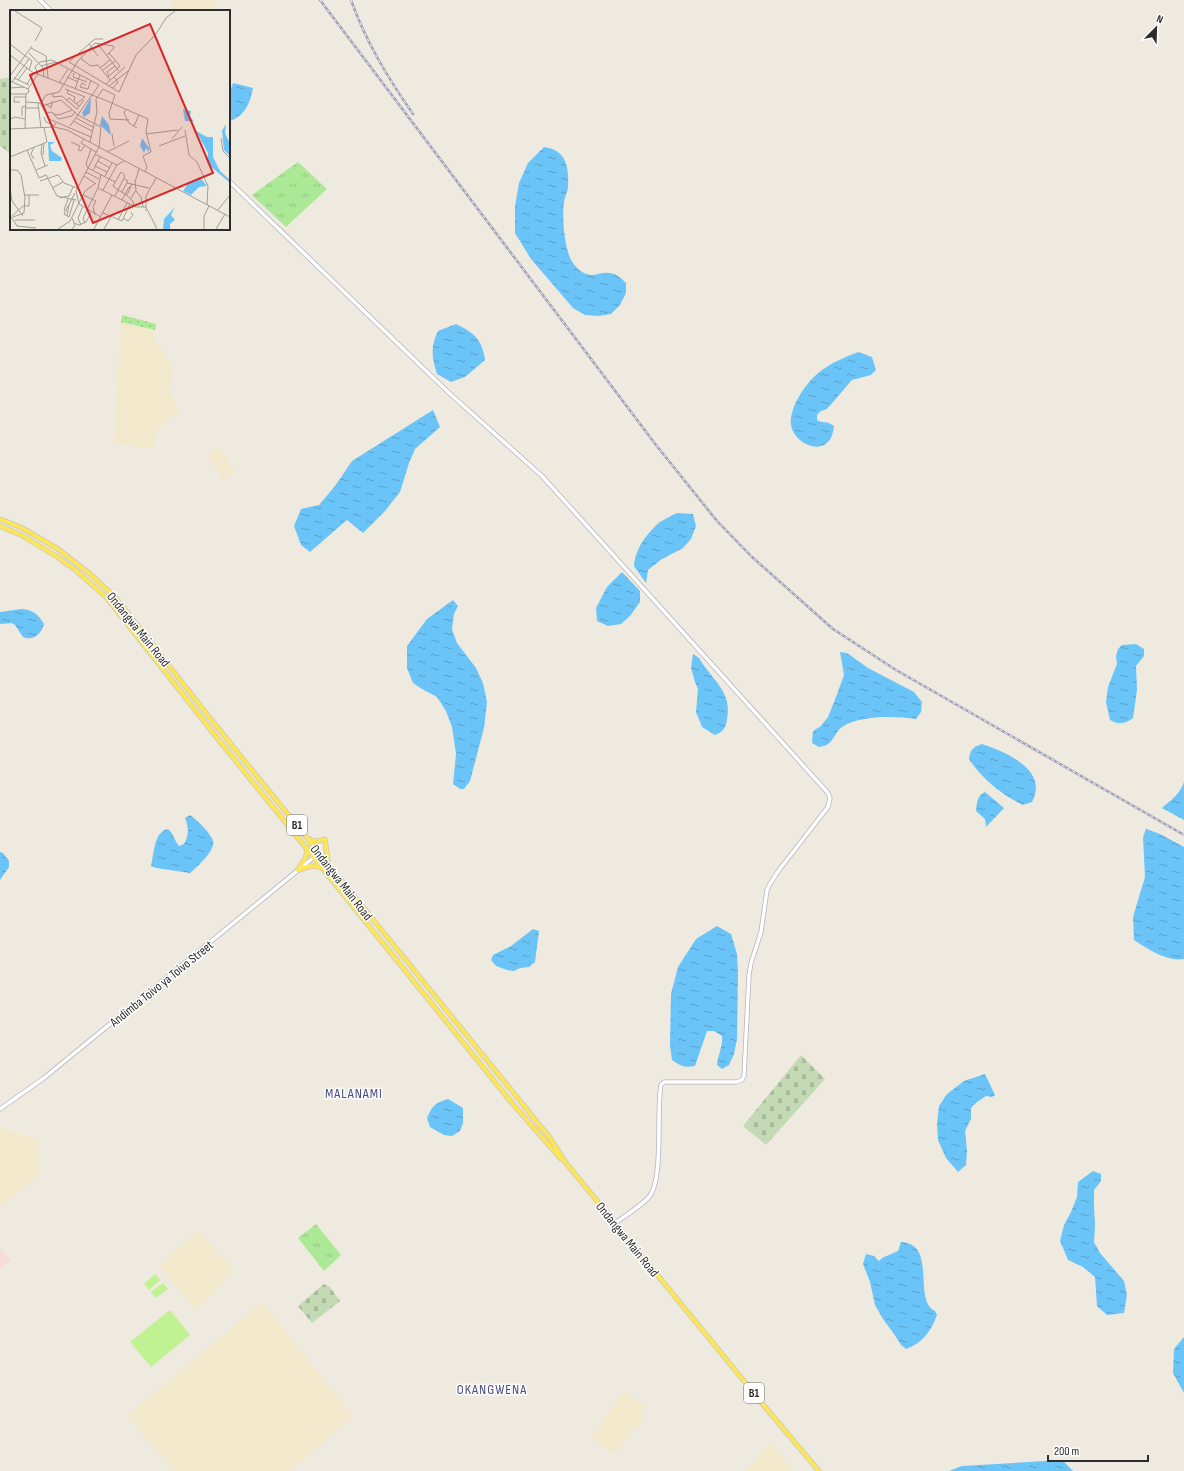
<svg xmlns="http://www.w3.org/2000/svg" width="1184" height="1471" viewBox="0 0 1184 1471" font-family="'Sofia Sans Condensed',sans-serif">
  <defs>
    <pattern id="grass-dots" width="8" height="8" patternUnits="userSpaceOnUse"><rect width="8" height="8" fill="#abe997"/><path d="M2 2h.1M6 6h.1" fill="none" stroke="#93c882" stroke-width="1.8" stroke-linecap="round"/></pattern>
    <pattern id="cemetery-stones" width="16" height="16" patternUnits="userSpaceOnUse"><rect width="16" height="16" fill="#c3dab4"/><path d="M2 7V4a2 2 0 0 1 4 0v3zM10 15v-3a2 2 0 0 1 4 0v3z" fill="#a8bb9b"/></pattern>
    <pattern id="park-tufts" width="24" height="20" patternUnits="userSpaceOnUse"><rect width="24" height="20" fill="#abe997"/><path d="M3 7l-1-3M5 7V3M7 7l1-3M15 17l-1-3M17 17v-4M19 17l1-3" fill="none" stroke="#93c882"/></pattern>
    <pattern id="water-ripples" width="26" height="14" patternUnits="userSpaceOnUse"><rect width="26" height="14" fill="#6bc4f8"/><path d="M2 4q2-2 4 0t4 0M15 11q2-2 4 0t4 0" fill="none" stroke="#58a0c9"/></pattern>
  </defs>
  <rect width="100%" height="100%" fill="#efeadf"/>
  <g fill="#f2e9cd">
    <path d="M173 0H216L213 11H183L171 8Z"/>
    <path d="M121 322 155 330 153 336 174 370 168 389 180 412 158 428 154 449 114 443Z"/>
    <path d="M218 448 222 449 235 473 222 481 208 455Z"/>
    <path d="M0 1127 38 1139 39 1174 4 1205 0 1201Z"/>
    <path d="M198 1231 234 1270 196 1311 159 1265Z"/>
    <path d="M262 1302 353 1416 290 1471H173L127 1416Z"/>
    <path d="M624 1391 645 1407 640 1414 645 1418 614 1454 590 1438Z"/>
    <path d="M770 1443 794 1471H746L749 1467Z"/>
  </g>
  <path fill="#f6dddc" d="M0 1248 11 1260 0 1269Z"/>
  <path fill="url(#grass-dots)" d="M122 315 156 324 155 330 121 322Z"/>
  <g fill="url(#cemetery-stones)">
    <path d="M11 77V154L0 146V79Z"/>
    <path d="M801 1055 825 1079 766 1145 743 1126Z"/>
    <path d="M324 1284 330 1287 340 1301 312 1323 298 1306Z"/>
  </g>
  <g fill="url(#park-tufts)">
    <path d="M298 162 327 189 286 227 252 195Z"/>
    <path d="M316 1224 341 1255 324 1271 298 1238Z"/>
  </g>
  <g fill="#c0f192">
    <path d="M155 1274 160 1280 149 1290 144 1284Z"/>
    <path d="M163 1283 168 1289 156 1298 151 1292Z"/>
    <path d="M170 1310 190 1335 151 1367 130 1342Z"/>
  </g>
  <g fill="url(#water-ripples)">
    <path d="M233 83 253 88C250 103 246 113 233 120L229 119V94Z"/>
    <path d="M544 147C567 150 569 168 568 188 567 193 564 198 564 203 562 216 564 239 568 252 571 263 580 275 593 275 598 275 603 272 609 273 616 273 621 278 626 283V293L620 305 611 314 598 316 585 315 573 308 531 259 515 233V206L519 183 528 163Z"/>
    <path d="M456 324C474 333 482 339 485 360L465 377 451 382 437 374C432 357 430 348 438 331Z"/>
    <path d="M858 352 872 357 876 370 871 375 852 380 827 409 821 411 817 415V420C823 424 826 420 834 426 833 432 832 439 827 443 815 453 796 441 792 429 789 420 792 411 796 402 812 372 828 364 858 352Z"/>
    <path d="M433 410 440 427 415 449 409 463 400 492 385 511 363 533 347 520 310 552 301 545 294 526 301 509 319 505 335 486 352 461Z"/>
    <path d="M677 513 693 514 696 526 691 539 683 548 662 559 648 570 646 583 634 566C635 549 647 533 660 522 665 519 671 516 677 513Z"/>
    <path d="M622 572 640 591V602L630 616 621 624 608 626 597 621 596 608 607 587Z"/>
    <path d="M453 600 458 606 454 614 452 629 457 643 476 668 483 683 487 702 484 728 470 781 464 789H460L453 784 456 754 452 727 446 711 437 697 422 689 413 683 407 668V646L427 619Z"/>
    <path d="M22 609C33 610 39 615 44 624 41 635 33 641 23 637L15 625 12 623 0 624V612Z"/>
    <path d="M1136 644 1144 649V656L1136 666 1137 690 1133 718C1125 724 1119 725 1110 720L1106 702 1108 687 1117 664 1116 656 1118 649 1122 645Z"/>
    <path d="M840 652 847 653 868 668 914 692 922 702 921 712 916 719C895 716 860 715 842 727 836 731 834 740 828 744 826 746 822 746 819 747L812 743 813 731 821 726 828 717 836 697 844 675Z"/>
    <path d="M693 654 699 658C711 679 733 692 727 719 726 728 723 732 715 735L702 727 696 712 698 689 695 682 691 668Z"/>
    <path d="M982 744C1006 752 1049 770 1032 802L1023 805C1002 795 981 778 969 759 970 750 973 747 982 744Z"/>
    <path d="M1184 782V820L1162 808C1171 800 1180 794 1184 782Z"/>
    <path d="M985 792 1004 808 986 827 985 819 976 811C977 802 977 796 985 792Z"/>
    <path d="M190 815C196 819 211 833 213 841 216 850 196 868 190 873L156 868 151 866C154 854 154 831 168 829 174 834 174 840 179 846L184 844C189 835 189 828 185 818Z"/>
    <path d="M1146 829 1160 834 1184 847V959C1167 962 1148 949 1134 940L1133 917 1145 877 1143 837Z"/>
    <path d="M0 852 3 853 9 861V867L0 880Z"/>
    <path d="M717 926 731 934 737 954 738 975 737 1039 734 1054 729 1065 722 1069 717 1065C718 1054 723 1046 722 1036L714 1031H707L695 1066C685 1068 680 1066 672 1060L670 1045 671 994 678 967 696 939Z"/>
    <path d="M533 929 539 931 535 962 529 967 520 968 514 971 507 970 496 966 491 960 493 955 511 946Z"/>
    <path d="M985 1074 995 1095 992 1097 986 1096 977 1102 971 1108V1119L965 1131 967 1151 966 1165 958 1172 946 1158 938 1140 937 1124 939 1106 947 1094 964 1081Z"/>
    <path d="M448 1099 463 1108V1123L460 1131 452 1136 444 1135 430 1127 427 1118C432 1106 435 1103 448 1099Z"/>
    <path d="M1093 1171 1101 1174V1181L1094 1190V1207L1095 1225 1094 1242 1100 1253 1124 1281 1127 1295 1124 1313 1107 1315 1097 1306 1095 1277 1083 1267 1068 1260 1060 1241 1064 1225 1071 1212 1077 1197 1078 1182Z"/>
    <path d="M901 1242C938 1244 912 1300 935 1311L937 1315C931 1331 923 1343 906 1349L901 1345 894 1334 883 1319 875 1305 870 1282 863 1264 866 1254 874 1256 879 1261 882 1258 898 1251Z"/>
    <path d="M1184 1337V1393L1173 1373 1174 1349Z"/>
    <path d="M1045 1461 1064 1462 1073 1471H949L962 1466Z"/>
  </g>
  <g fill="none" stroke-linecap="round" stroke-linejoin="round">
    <g stroke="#b2b3c1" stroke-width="5">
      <g id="secondary">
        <path d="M40 0 51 11"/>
        <path d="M229 181 448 392 542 476 828 793 830 798 828 807 779 870 770 884 767 890 761 932 751 963 749 975 744 1076 742 1080 736 1082H664L661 1085C656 1112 664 1179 649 1197 641 1206 625 1216 615 1223"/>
        <path d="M0 1109 44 1078 319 853"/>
      </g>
    </g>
    <g stroke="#c8c8c8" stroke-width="5.5">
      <g id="primary">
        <path d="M0 519 22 528 58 549 90 574 115 597 213 722 550 1138 566 1163 766 1408 819 1471"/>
        <path d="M0 526 21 535 56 556 74 569 107 598 214 734 512 1103 561 1159"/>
        <path d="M309 839C314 842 319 842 325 839L328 863"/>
        <path d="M298 870 311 866 322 867"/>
        <path d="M298 870 306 857 307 848"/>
      </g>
    </g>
    <use href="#secondary" stroke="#fff" stroke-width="3.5"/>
    <use href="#primary" stroke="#fce657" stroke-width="4"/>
    <g stroke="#a0a1b8" stroke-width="2.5">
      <g id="rail">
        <path d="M320 0 656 445 717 521 752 557 833 629 896 670 1184 835"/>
        <path d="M351 0C366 42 388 78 413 114"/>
      </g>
    </g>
    <use href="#rail" stroke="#fff" stroke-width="1" stroke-dasharray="3" stroke-linecap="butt"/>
  </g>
  <g text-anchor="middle" stroke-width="3" stroke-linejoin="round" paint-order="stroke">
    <g fill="#fff" stroke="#6c6c6c" stroke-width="1">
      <rect x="287" y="815" width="20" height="20" rx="3"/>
      <rect x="744" y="1383" width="20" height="20" rx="3"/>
    </g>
    <g font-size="12" font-weight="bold" fill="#2d2d2d">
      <text x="297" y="829">B1</text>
      <text x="754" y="1397">B1</text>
    </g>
    <g font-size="13" fill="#2d2d2d" stroke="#fff">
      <text transform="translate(139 629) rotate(51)" y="5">Ondangwa Main Road</text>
      <text transform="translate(342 882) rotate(52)" y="5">Ondangwa Main Road</text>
      <text transform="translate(161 983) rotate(-39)" y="5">Andimba Toivo ya Toivo Street</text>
      <text transform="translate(628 1239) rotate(51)" y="5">Ondangwa Main Road</text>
    </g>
    <g font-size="14" letter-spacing="1" fill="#494d82" stroke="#fff">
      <text x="354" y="1098">MALANAMI</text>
      <text x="492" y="1394">OKANGWENA</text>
    </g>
  </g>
  <g transform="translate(10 10)">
    <rect width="220" height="220" fill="#efeadf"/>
    <path d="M81 88 80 103 74 107 72 103ZM173 99 181 101 180 107 184 111H175ZM92 106 99 115 101 125 90 115ZM216 114 215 123 220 134V146L214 140 212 121ZM186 121 197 127H203V147L210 161 220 170V173L197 153 198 143ZM132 128 139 138V142L136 138 134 143 130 136ZM38 132H45L40 135 42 141 52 148 51 151H39ZM190 167 197 176 189 177 181 185 173 181 179 172ZM165 197 161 205 165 210 160 214V219H153L154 209Z" fill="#6bc4f8"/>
    <path fill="none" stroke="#a19e98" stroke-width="1" d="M5 1 32 18 25 31M87 33 109 61M0 34 22 51 19 60M79 34 85 29H93M21 38 36 46 38 68M19 43 33 58 34 67M0 45 22 62 95 90 138 109 136 122 141 142 133 146 137 157 135 162M88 46 79 34 59 52 109 82 126 45 146 24 156 8 165 1M70 48 81 56 88 55 100 70M31 56 46 52M90 58 100 50M93 60 105 51M64 63 63 67 77 72M28 64 25 57 30 52 42 50 89 75 60 116M0 66 22 36M99 66 97 62 105 56M57 67 68 72M98 67 110 56 99 43M4 68 19 75M8 70 17 58M0 71 18 79 19 82 16 84M2 72 19 49M49 73 58 59M17 74 24 63M96 74 115 57M76 75 72 73 70 77 78 79 81 70M99 76 118 61M0 78 14 77M103 78 108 72 104 67M18 79 28 64M55 79 75 87 66 94M65 79 70 65M58 80 57 83 65 87 64 91M43 83V87L52 86M0 84H16L15 119M52 86 67 99 74 90M57 90 59 88 69 96M10 92H4V87H16M16 92 30 93 39 109 81 127M28 93 31 118M31 93 36 85 49 82 68 51 85 33 103 36 104 38 97 45M36 94 41 98 42 91M32 96 51 90 68 105 91 117 89 137 66 181 69 194M16 98H29M116 99 114 103 119 113 127 118M36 103 42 102 48 109 62 106 65 102M43 104 49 105 62 100M12 106V97L16 96M34 107 36 112 44 116 46 113M66 108 83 117M0 109 5 107 15 109M63 111 82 121M124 116 129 105M0 119 44 117 57 120 220 207M175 120 179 145 187 152 198 176 197 195M102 124 104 136M136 124 168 120M211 128 213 141 220 148M74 129 71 133 86 142M162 129 172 117M61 132 70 136 68 140 71 141 75 135M80 132 87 102 86 89 93 79 105 85 99 103 100 109 119 110M32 134 31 143 35 156M149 136 175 126M17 140 29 168 36 165 47 186 66 190M97 142 119 131M85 144 107 155M33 145 34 133M0 147 37 132 34 118M24 149 21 144 24 137M88 151 100 158M85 156 97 162M78 158 105 172M78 158 76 154 81 139M0 160H7L11 165 15 188 14 203 3 207M26 160 38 155M83 160 90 147M76 162 89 169M111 162 115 166 108 180 103 176ZM74 166 86 174M95 166 102 153M30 171 48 165 54 173 67 178M117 173 139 178M42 178 53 172M88 178 126 197H136M0 179 2 191 13 206M93 180 107 155 114 151M126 181 131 187 133 197M112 182 118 171 114 169M15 185H29M73 185 86 191 83 197 85 205M117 185 122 174M105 186 108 180 115 184 123 191 124 196M50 188 59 186 63 177M121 188 126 180 125 172 129 159M64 190 59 207 54 204 65 183M112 190 119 177 121 178M69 194 91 207M137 199 147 219M208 200 220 185M56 201 54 200 58 189M136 201V186L146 168M93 203 112 211 120 194M0 205 7 216 26 218M2 206 13 196H19V185M57 206 59 194M113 208 118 211 123 205 121 202M5 210H25M108 210 117 193M64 213 69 215 76 212 81 203M75 213 73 208 88 178 91 164M71 215 68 208 73 196M48 219 60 211 75 181 86 173M62 219 65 215 62 208M84 219 102 185M94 219 101 207M194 219V206L199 196M206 219 215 204"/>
    <path fill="#d62828" fill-opacity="0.15" stroke="#d62828" stroke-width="2" d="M140 14 203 163 83 213 20 65Z"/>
    <rect width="220" height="220" fill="none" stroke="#2d2d2d" stroke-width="2"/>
  </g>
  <g transform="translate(1156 28) rotate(23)" stroke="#ffffff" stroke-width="3" paint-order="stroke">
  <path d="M0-3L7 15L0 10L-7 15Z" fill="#2d2d2d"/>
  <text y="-6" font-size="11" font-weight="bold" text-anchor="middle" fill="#2d2d2d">N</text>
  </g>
  <path d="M1048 1455v6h100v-6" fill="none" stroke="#2d2d2d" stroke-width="2"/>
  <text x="1054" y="1455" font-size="12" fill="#2d2d2d" stroke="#ffffff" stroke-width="3" paint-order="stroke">200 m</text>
</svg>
